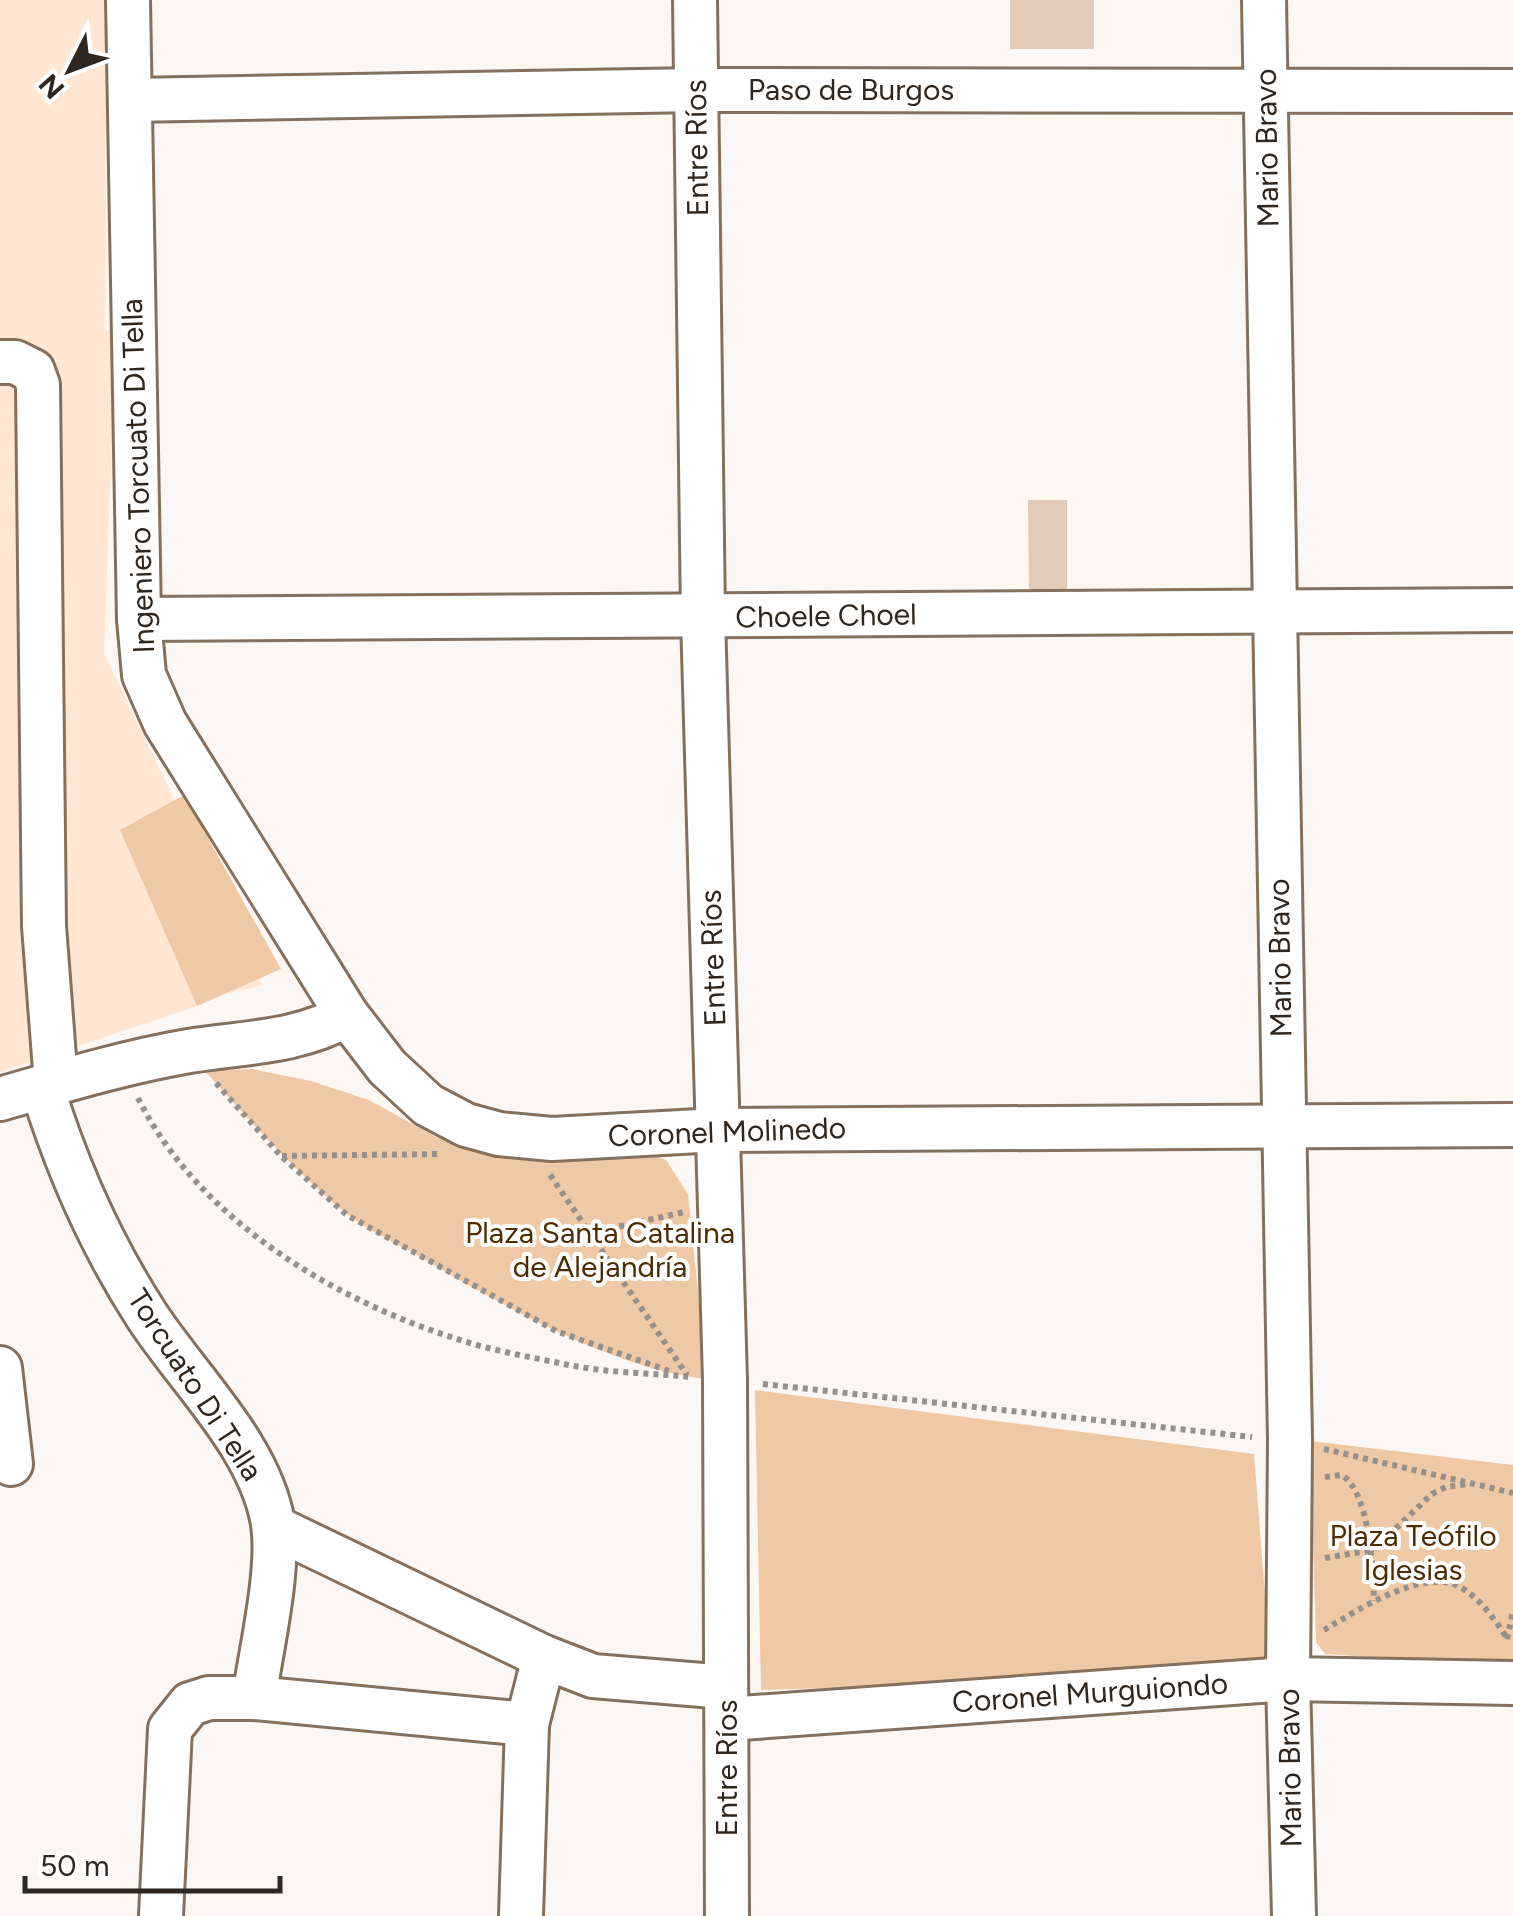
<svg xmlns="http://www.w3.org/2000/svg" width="1513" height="1916" viewBox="0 0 1513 1916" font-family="Figtree,sans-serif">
  <rect width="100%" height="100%" fill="#fcf7f3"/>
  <path fill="#ffe7d3" d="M0 0H107L105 330 116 332 104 653 263 985 195 1001 197 1006 0 1072Z"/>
  <g fill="#efc8a6">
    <path d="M184 795 281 969 197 1006 120 830Z"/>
    <path d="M252 1069 311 1081 369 1100 436 1137 494 1155 554 1162 648 1153 666 1160 688 1194 707 1379C609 1368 499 1303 415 1254 392 1241 364 1228 343 1211 293 1169 249 1120 205 1071Z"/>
    <path d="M755 1390 1254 1454 1271 1674 761 1690Z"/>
    <path d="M1310 1441 1513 1465V1666L1325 1654 1316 1642Z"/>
  </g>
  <g fill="#e1cab7">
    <rect x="1010" y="0" width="84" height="49"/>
    <path d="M1028 500H1067V592H1029Z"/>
  </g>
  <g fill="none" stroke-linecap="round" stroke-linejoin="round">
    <g stroke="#85705e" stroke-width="48">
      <g id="minor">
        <path d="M128 0 139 619 144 675 165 723 347 1015 387 1067 428 1105 466 1125 499 1134 552 1139 718 1130 1513 1125"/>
        <path d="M695 0 703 617 725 1380 727 1916"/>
        <path d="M1264 0 1290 1441 1288 1679 1294 1916"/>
        <path d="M130 100 697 90 1513 91"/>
        <path d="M0 362H15L33 371 38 385 44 926 56 1083"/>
        <path d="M139 619 1513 610"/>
        <path d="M42 1087C67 1168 101 1245 147 1316 188 1379 261 1447 273 1524 280 1569 261 1651 254 1698"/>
        <path d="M0 1099C62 1081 125 1062 189 1051 245 1042 297 1043 347 1015"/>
        <path d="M0 1368 11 1464"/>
        <path d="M274 1527 544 1657"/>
        <path d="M727 1719 1288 1679 1513 1683"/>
        <path d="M161 1916 170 1729 190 1704 209 1698H254L527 1724 544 1657 593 1676 726 1687"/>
        <path d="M521 1916 527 1724"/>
      </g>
    </g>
    <g stroke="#98918b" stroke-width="6" stroke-dasharray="5 5" stroke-linecap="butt">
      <path d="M216 1083 281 1156 347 1215 556 1331 672 1372"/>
      <path d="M138 1098C197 1217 328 1297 451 1337 488 1350 530 1357 569 1365 608 1373 651 1373 691 1377"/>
      <path d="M282 1156 440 1154"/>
      <path d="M550 1175 687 1375"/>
      <path d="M590 1233 684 1212"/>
      <path d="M763 1384 1252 1437"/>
      <path d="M1324 1449 1513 1493"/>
      <path d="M1325 1477 1342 1475C1370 1493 1373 1570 1374 1601"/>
      <path d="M1325 1558 1373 1550 1432 1494 1446 1487 1467 1484"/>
      <path d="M1448 1582 1449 1570"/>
      <path d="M1324 1630C1356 1611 1423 1567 1460 1587 1480 1598 1495 1620 1507 1638"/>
      <path d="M1507 1639 1513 1611"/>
    </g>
    <use href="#minor" stroke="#fff" stroke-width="42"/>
  </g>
  <g text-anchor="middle" stroke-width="8" stroke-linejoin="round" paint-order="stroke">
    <g font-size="30" fill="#2f271f" stroke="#fff">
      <text x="851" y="100">Paso de Burgos</text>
      <text transform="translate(697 148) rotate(-91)" y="10">Entre Ríos</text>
      <text transform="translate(1267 148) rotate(-91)" y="10">Mario Bravo</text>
      <text transform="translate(138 476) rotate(-92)" y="10">Ingeniero Torcuato Di Tella</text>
      <text transform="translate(826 616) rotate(-1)" y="10">Choele Choel</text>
      <text transform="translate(713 958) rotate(-92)" y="10">Entre Ríos</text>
      <text transform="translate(1280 958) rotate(-91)" y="10">Mario Bravo</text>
      <text transform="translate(727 1132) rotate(-2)" y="10">Coronel Molinedo</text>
      <text transform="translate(195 1385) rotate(57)" y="10">Torcuato Di Tella</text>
      <text transform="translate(1090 1693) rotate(-4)" y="10">Coronel Murguiondo</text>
      <text transform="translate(727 1768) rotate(-90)" y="10">Entre Ríos</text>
      <text transform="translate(1290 1768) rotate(-91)" y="10">Mario Bravo</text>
    </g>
    <g font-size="30" fill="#502c03" stroke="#fff">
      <text x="600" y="1243">Plaza Santa Catalina<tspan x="600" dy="34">de Alejandría</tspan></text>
      <text x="1413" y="1546">Plaza Teófilo<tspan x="1413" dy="34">Iglesias</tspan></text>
    </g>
  </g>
  <g transform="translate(70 70) rotate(228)" stroke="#ffffff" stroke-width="8" paint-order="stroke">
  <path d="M0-8L18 38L0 25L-18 38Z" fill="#2f271f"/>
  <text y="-15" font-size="28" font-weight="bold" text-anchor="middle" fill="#2f271f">N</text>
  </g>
  <path d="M25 1876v15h255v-15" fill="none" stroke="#2f271f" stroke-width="5"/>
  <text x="40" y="1876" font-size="30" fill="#2f271f" stroke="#ffffff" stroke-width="8" paint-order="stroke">50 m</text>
</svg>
